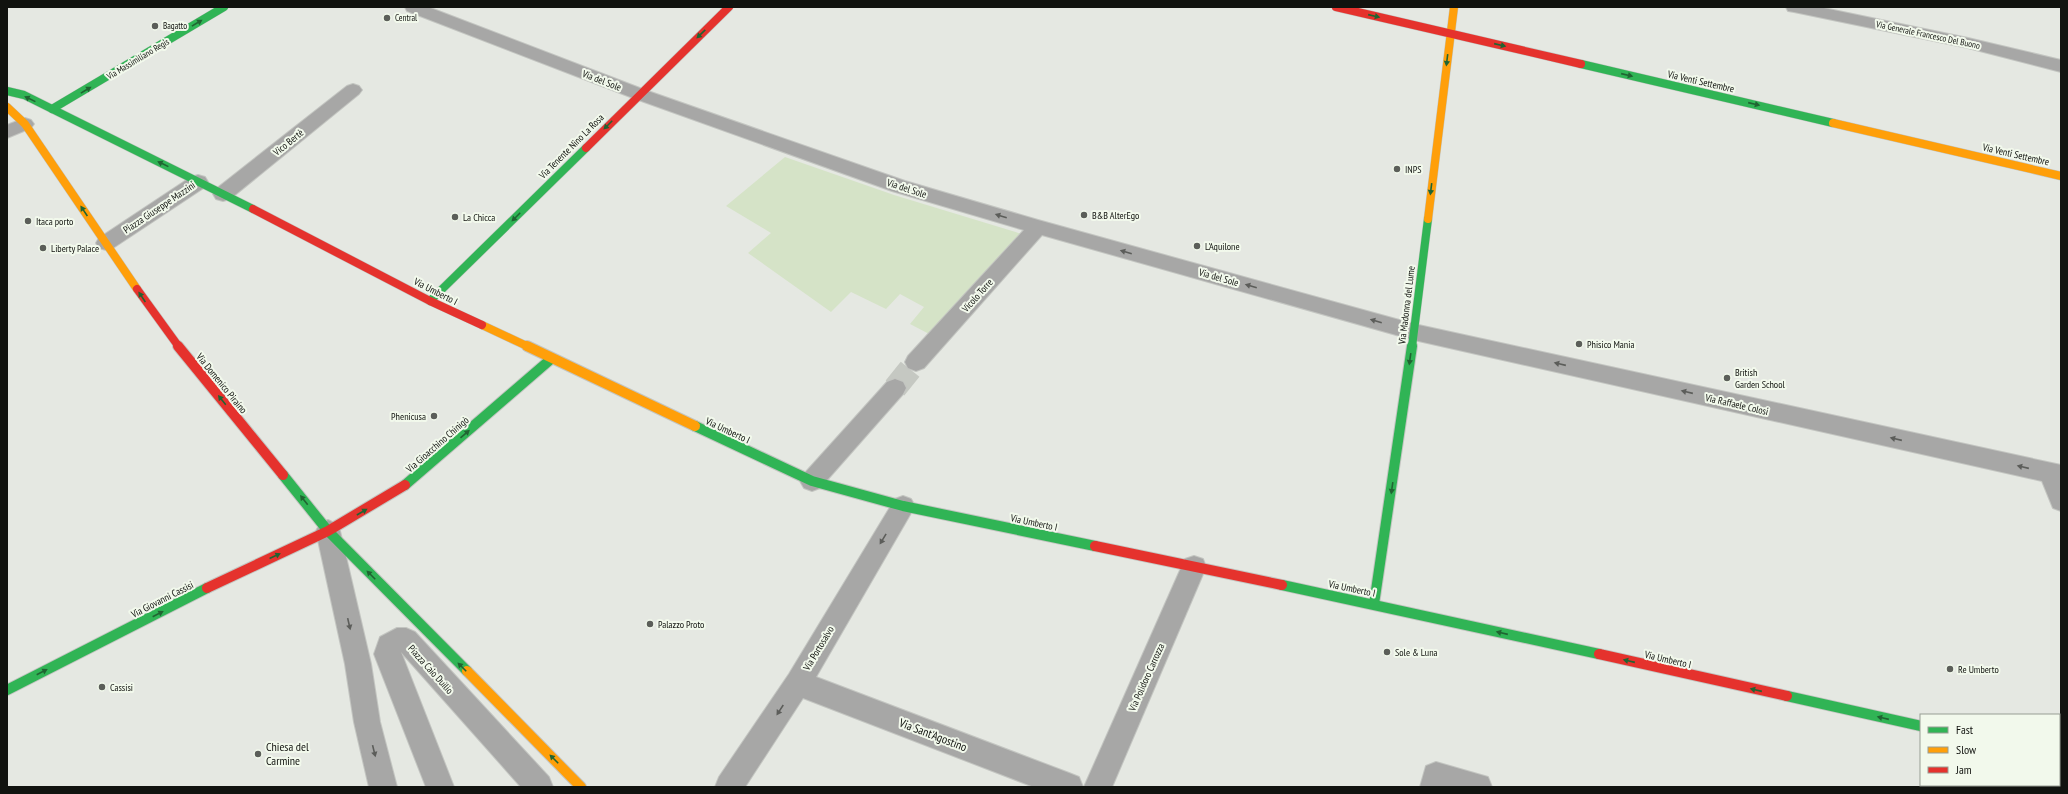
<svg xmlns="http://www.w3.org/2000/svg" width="2068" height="794" viewBox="0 0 2068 794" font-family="'PT Sans Narrow',sans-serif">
  <rect width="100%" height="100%" fill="#e5e8e2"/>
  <path fill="#d5e3c7" d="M785 157 894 195 1025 235 933 336 910 324 924 307 900 294 886 309 851 292 831 312 748 253 771 233 726 206Z"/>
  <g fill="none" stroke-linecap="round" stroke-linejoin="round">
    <path stroke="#c5c8c2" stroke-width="24" stroke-dasharray="24 12" stroke-linecap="butt" d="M895 388 916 362"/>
    <g stroke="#c3c5c1" stroke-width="2">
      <g id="street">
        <path d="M405 7H428L645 90 905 181 1038 220 1414 324 2061 465V511L2053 508 2042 481 1414 340 1042 235 924 368 916 371 908 368 905 362 908 356 1024 230 892 191 633 98 407 11Z"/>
        <path d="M1786 7H1819L1968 38 2061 60V72L1968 48 1794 12 1788 11Z"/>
        <path d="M353 84 359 86 362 90 359 94 230 199 223 201 216 199 213 194 216 189 347 86Z"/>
        <path d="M25 118 31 120 34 124 31 128 7 138V125Z"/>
        <path d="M198 175 205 177 208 182 205 187 113 248 106 250 99 248 96 243 99 238 191 177Z"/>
        <path d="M895 379 903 382 906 388 903 394 820 488 812 491 804 488 800 481 804 474 887 382Z"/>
        <path d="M903 496 911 499 915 506 911 513 816 677 1069 773 1079 777 1083 787H1034L803 698 745 787H715L719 777 789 674 895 499Z"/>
        <path d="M328 520 336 524 340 531 371 664 380 722 397 787H369L354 722 345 664 316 531 320 524Z"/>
        <path d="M1194 556 1203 559 1206 567 1112 787H1084L1185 559Z"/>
        <path d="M397 628H406L415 632 549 777 553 787H521L401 652 454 787H426L374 654 380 637Z"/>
        <path d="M1436 762 1488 777 1492 787H1420L1426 766Z"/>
      </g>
    </g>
    <g stroke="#c3c5c1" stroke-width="9">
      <g id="fast-far1">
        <path d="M1581 64 1833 123"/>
        <path d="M7 91 24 95 253 209"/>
        <path d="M52 109 224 7"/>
        <path d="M430 301 586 148"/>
        <path d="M1412 347 1428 219"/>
      </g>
    </g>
    <g stroke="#c3c5c1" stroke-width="12">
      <g id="fast">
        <path d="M695 426 812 481 903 506 1095 546"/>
        <path d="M283 475 328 531 467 671"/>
        <path d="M405 485 551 359"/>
        <path d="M1282 585 1599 654"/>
        <path d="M1374 604 1412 346"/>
        <path d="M7 690 207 588"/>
        <path d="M1787 696 1921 726"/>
        <path d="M2059 757 2061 758"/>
      </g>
    </g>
    <g stroke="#c3c5c1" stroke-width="9">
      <g id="slow-far1">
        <path d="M7 107 25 124 137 289"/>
        <path d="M1833 123 2061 176"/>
        <path d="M1428 219 1454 7"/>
        <path d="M482 325 529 347"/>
      </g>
    </g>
    <g stroke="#c3c5c1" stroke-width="12">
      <g id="slow">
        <path d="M527 346 695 426"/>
        <path d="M467 671 581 787"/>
      </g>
    </g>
    <g stroke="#c3c5c1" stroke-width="9">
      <g id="jam-far1">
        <path d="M1336 7 1581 64"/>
        <path d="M586 148 729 7"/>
        <path d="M253 209 430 301 482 325"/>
        <path d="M137 289 179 347"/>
      </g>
    </g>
    <g stroke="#c3c5c1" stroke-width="12">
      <g id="jam">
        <path d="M178 346 283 475"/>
        <path d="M1095 546 1282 585"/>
        <path d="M207 588 328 531 405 485"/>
        <path d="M1599 654 1787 696"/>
      </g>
    </g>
    <use href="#street" fill="#a7a7a6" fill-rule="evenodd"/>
    <use href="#fast-far1" stroke="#30b455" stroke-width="8"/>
    <use href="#fast" stroke="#30b455" stroke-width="10"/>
    <use href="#slow-far1" stroke="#ff9f0a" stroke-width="8"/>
    <use href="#slow" stroke="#ff9f0a" stroke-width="10"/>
    <use href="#jam-far1" stroke="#e5322d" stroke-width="8"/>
    <use href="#jam" stroke="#e5322d" stroke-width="10"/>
  </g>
  <defs><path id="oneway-solid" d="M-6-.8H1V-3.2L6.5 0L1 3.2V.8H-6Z"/></defs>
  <g fill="#206432">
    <use href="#oneway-solid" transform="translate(1374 16) rotate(13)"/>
    <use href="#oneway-solid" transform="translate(197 23) rotate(-31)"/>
    <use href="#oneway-solid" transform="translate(701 34) rotate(136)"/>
    <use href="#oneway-solid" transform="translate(1500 45) rotate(13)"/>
    <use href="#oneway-solid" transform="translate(1447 60) rotate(97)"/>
    <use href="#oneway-solid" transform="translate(1627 75) rotate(13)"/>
    <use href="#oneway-solid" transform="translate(86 90) rotate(-31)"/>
    <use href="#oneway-solid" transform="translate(30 99) rotate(-154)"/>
    <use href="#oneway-solid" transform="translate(1754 104) rotate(13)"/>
    <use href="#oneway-solid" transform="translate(608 125) rotate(135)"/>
    <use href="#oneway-solid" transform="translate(163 164) rotate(-154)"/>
    <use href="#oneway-solid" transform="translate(1431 189) rotate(97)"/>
    <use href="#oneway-solid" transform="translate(84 211) rotate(-124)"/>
    <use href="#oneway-solid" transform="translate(516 217) rotate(135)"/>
    <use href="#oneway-solid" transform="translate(142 297) rotate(-124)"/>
    <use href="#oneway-solid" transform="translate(1410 359) rotate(98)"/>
    <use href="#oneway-solid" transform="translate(222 400) rotate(-129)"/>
    <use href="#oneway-solid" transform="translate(465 434) rotate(-41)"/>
    <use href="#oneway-solid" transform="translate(1392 488) rotate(98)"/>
    <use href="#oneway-solid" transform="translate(304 500) rotate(-128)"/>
    <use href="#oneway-solid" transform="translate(362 512) rotate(-30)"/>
    <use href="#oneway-solid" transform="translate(275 556) rotate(-25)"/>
    <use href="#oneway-solid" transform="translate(371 575) rotate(-135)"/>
    <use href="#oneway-solid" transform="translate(158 614) rotate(-27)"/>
    <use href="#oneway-solid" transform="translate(1502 633) rotate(-167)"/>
    <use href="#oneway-solid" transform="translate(1629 661) rotate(-167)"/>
    <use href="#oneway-solid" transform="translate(462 667) rotate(-135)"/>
    <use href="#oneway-solid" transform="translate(42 672) rotate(-27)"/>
    <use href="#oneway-solid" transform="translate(1756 690) rotate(-167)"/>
    <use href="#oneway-solid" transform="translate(1883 718) rotate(-167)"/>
    <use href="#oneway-solid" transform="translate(554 759) rotate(-135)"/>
  </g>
  <g fill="#5c5d5a">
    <use href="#oneway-solid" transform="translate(1001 216) rotate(-163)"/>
    <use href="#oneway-solid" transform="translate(1126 252) rotate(-164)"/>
    <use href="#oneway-solid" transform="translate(1251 286) rotate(-164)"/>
    <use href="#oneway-solid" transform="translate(1376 321) rotate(-164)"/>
    <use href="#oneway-solid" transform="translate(1560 364) rotate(-167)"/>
    <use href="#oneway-solid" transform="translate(1687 392) rotate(-167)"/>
    <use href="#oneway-solid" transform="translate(1896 439) rotate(-167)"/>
    <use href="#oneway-solid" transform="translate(2023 467) rotate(-167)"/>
    <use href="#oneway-solid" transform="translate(883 539) rotate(121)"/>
    <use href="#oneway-solid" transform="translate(349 624) rotate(77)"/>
    <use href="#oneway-solid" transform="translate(780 710) rotate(123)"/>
    <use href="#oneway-solid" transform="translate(374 751) rotate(76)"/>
  </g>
  <g fill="#5b5e59" stroke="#f2f9ec" stroke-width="1.5">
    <circle cx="387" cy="18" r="4"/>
    <circle cx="155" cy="26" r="4"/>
    <circle cx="1397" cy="169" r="4"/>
    <circle cx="1084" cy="215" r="4"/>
    <circle cx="455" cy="217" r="4"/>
    <circle cx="28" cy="221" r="4"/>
    <circle cx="1197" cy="246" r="4"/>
    <circle cx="43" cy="248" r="4"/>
    <circle cx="1579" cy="344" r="4"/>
    <circle cx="1727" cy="378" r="4"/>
    <circle cx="434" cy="416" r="4"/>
    <circle cx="650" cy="624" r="4"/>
    <circle cx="1387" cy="652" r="4"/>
    <circle cx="1950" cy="669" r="4"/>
    <circle cx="102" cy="687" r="4"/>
    <circle cx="258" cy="754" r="4"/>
  </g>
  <g text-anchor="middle" stroke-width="4" stroke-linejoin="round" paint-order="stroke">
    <g font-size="9" fill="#11130f" stroke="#f2f9ec" text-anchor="start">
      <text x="395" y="21">Central</text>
      <text x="163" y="29">Bagatto</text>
    </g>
    <g font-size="9" fill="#11130f" stroke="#f2f9ec">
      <text transform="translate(1928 35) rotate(12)" y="3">Via Generale Francesco Del Buono</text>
      <text transform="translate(138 59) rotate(-31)" y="3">Via Massimiliano Regis</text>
    </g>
    <g font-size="10" fill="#11130f" stroke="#f2f9ec">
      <text transform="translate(602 80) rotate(21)" y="4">Via del Sole</text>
      <text transform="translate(1701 81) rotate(13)" y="4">Via Venti Settembre</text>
      <text transform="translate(288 142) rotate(-39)" y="4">Vico Bertè</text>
      <text transform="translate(571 146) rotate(-45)" y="4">Via Tenente Nino La Rosa</text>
      <text transform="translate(2016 154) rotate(13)" y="4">Via Venti Settembre</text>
      <text transform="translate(907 188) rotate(18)" y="4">Via del Sole</text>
      <text transform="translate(159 207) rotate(-34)" y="4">Piazza Giuseppe Mazzini</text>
      <text transform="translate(1219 277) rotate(16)" y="4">Via del Sole</text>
      <text transform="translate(436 291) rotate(27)" y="4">Via Umberto I</text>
      <text transform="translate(977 295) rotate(-48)" y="4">Vicolo Torre</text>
      <text transform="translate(1406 305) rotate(-83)" y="4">Via Madonna del Lume</text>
      <text transform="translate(222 383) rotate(51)" y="4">Via Domenico Piraino</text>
      <text transform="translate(1737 404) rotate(13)" y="4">Via Raffaele Colosi</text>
      <text transform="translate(728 430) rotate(25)" y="4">Via Umberto I</text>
      <text transform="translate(437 444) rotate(-41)" y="4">Via Gioacchino Chinigò</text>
      <text transform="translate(1034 522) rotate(12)" y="4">Via Umberto I</text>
      <text transform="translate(1352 588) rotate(12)" y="4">Via Umberto I</text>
      <text transform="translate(162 599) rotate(-27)" y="4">Via Giovanni Cassisi</text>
      <text transform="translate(818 648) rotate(-59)" y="4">Via Portosalvo</text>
      <text transform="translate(1668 659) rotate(13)" y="4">Via Umberto I</text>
      <text transform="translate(431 669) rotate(48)" y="4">Piazza Caio Duilio</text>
      <text transform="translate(1146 677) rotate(-66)" y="4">Via Polidoro Carrozza</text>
    </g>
    <g font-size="10" fill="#11130f" stroke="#f2f9ec" text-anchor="start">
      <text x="1405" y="173">INPS</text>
      <text x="1092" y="219">B&amp;B AlterEgo</text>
      <text x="463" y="221">La Chicca</text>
      <text x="36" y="225">Itaca porto</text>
      <text x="1205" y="250">L'Aquilone</text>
      <text x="51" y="252">Liberty Palace</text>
      <text x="1587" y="348">Phisico Mania</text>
      <text x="1735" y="376">British<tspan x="1735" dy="12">Garden School</tspan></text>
      <text x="426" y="420" text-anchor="end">Phenicusa</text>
      <text x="658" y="628">Palazzo Proto</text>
      <text x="1395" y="656">Sole &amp; Luna</text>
      <text x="1958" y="673">Re Umberto</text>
      <text x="110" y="691">Cassisi</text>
    </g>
    <g font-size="12" fill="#11130f" stroke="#f2f9ec">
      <text transform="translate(933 735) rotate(21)" y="4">Via Sant'Agostino</text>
    </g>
    <g font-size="12" fill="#11130f" stroke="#f2f9ec" text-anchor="start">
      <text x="266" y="751">Chiesa del<tspan x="266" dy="14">Carmine</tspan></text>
    </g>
  </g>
  <rect width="2068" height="794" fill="none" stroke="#11130f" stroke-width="16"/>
  <rect x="1920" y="714" width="140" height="72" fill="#f2f9ec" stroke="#989d94"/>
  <rect x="1928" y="727" width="20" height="6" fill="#30b455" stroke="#989d94"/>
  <text x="1956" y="734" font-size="12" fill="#11130f">Fast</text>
  <rect x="1928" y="747" width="20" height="6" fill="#ff9f0a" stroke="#989d94"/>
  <text x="1956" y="754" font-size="12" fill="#11130f">Slow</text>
  <rect x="1928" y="767" width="20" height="6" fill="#e5322d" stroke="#989d94"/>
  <text x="1956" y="774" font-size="12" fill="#11130f">Jam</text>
</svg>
